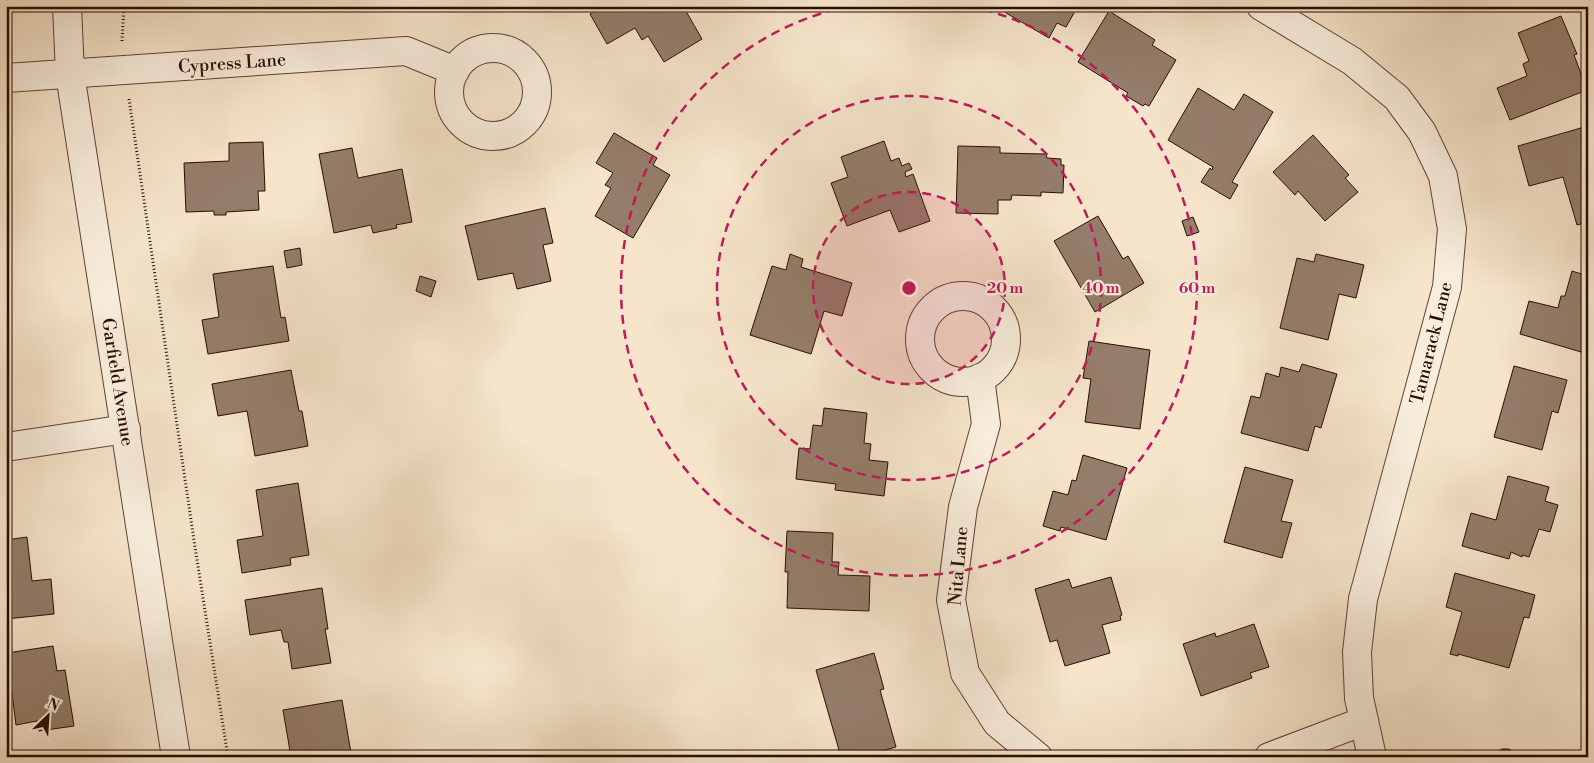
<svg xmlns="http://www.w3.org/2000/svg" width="1594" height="763" viewBox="0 0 1594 763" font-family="'Libre Bodoni',serif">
  <rect width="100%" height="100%" fill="#f6e5cb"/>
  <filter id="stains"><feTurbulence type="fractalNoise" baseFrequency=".004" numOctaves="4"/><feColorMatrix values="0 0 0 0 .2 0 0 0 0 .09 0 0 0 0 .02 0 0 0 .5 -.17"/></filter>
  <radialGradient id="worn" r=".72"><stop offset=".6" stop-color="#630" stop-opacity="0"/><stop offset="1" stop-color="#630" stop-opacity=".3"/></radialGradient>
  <g fill="#947d6a" stroke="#2a0c00">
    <path d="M603 6H683L702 39 664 62 648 36 642 40 635 28 607 44 590 14Z"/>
    <path d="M994 6H1078L1066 27 1057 23 1049 38Z"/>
    <path d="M1109 11 1155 40 1152 45 1176 60 1149 106 1145 104 1143 106 1126 96 1128 93 1078 62Z"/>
    <path d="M1561 16 1577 54 1574 55 1587 90 1510 120 1497 88 1527 76 1523 64 1529 61 1518 33Z"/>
    <path d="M1198 88 1234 110 1244 94 1273 112 1232 182 1238 185 1230 199 1201 182 1210 168 1212 170 1213 167 1168 140Z"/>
    <path d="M1588 126V222L1577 225 1563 177 1529 186 1518 146Z"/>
    <path d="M614 133 657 158 653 165 670 175 633 238 595 216 611 188 605 185 613 173 596 163Z"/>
    <path d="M1313 135 1349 175 1345 178 1358 192 1325 221 1298 191 1295 195 1273 172Z"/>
    <path d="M884 141 891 161 899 158 902 166 909 163 912 169 905 172 906 177 913 174 930 221 899 232 890 210 847 226 831 183 848 177 841 157Z"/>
    <path d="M263 142 265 191H258L259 210 226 212V215H214V211L186 212 184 163 229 161V143Z"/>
    <path d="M958 146 1000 147V153L1044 154H1046L1047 158 1061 159V165H1064L1063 193 1041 192V196L1012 195 1011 200H998V214L956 213Z"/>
    <path d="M352 148 358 178 402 169 412 222 396 225 397 228 373 233 371 225 334 233 319 154Z"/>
    <path d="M545 208 553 243 543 245 551 281 517 289 513 273 478 280 465 226Z"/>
    <path d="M1098 216 1123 259 1128 256 1144 283 1095 312 1054 241Z"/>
    <path d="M1193 217 1199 232 1187 236 1182 221Z"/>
    <path d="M300 248 302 265 287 268 284 251Z"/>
    <path d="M790 254 803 259 801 267 852 283 842 316 824 311 811 354 750 335 772 266 786 270Z"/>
    <path d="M1316 254 1364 265 1356 298 1339 294 1328 340 1280 328 1297 258 1314 262Z"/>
    <path d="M273 266 281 318 285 317 289 341 208 354 202 320 219 317 213 274Z"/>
    <path d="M1572 271 1588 276V354L1520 334 1529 301 1558 308 1561 296H1565Z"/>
    <path d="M420 276 436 281 431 297 416 291Z"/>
    <path d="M6 294 12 329 6 330Z"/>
    <path d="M1089 341 1150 350 1140 429 1085 422 1091 379 1083 378Z"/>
    <path d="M1302 364 1337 374 1321 428 1315 426 1308 451 1241 433 1251 396 1260 398 1266 373 1279 377 1281 367 1299 372Z"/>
    <path d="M1514 366 1567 380 1558 413 1552 411 1542 450 1494 437Z"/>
    <path d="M291 370 299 411H302L308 446 255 456 247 411 218 416 212 384Z"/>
    <path d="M824 408 867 413 864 443 871 444 869 460 888 462 884 496 835 490 836 484 796 479 799 448 810 449 813 425 822 426Z"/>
    <path d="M1083 455 1127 468 1106 540 1061 527 1060 531 1043 526 1053 491 1068 495 1072 480 1076 481Z"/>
    <path d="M1245 467 1293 480 1281 521 1292 523 1282 558 1224 542Z"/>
    <path d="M1508 476 1549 487 1545 501 1558 505 1550 532 1539 529 1529 557 1522 555V557L1511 552 1509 559 1462 546 1471 513 1496 520Z"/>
    <path d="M298 483 309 555 290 558 291 565 242 573 237 540 263 536 256 490Z"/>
    <path d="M787 531 833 533 832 562H839L838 575 870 576 869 611 787 608 788 572H785Z"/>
    <path d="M27 537 32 581 51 579 54 614 6 619V540Z"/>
    <path d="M1455 573 1535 595 1529 618 1524 617 1509 668 1458 654V656L1450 654 1462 612 1446 607Z"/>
    <path d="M1111 577 1122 615 1120 616 1121 620 1102 625 1110 653 1065 666 1057 640 1050 642 1035 589 1069 579 1072 588Z"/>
    <path d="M322 588 328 629H325L331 663 292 669 288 642H284L281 630 250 635 245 600Z"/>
    <path d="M1254 624 1269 667 1250 673 1252 678 1201 696 1183 644 1215 633 1216 637Z"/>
    <path d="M53 646 57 671 65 670 74 726 39 731 37 721 16 725 7 653Z"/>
    <path d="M874 653 884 689 880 690 896 747 862 757H841L816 670Z"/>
    <path d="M342 700 351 753 355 752 356 757H271L270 755 290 751 283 710Z"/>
    <path d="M1502 749H1509L1513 753 1538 755V757H1476V754L1498 755V752Z"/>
    <path d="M77 753V757H54Z"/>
  </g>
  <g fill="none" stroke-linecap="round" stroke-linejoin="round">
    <g stroke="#5d4233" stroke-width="30">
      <g id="minor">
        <path d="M67 6 70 74 176 757"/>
        <path d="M1261 6 1352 61 1397 98 1422 132 1443 176 1452 229 1447 287 1363 599 1357 652 1359 698 1372 757"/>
        <circle cx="493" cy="92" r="44"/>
        <path d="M6 78 406 51 455 71"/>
        <circle cx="963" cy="339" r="43"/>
        <path d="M980 378 986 424 963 507 951 600 965 673 997 723 1038 757"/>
        <path d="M6 447 126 429"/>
        <path d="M1269 757 1364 721"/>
      </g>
    </g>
    <g stroke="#2a0c00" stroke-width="3" stroke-dasharray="1 2.5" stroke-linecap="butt">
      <path d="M122 41 124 6"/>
      <path d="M129 99 195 547 228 757"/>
    </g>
    <use href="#minor" stroke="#f9eedd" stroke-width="28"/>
  </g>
  <circle cx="909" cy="288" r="96" fill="#c2185b" fill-opacity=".12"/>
  <g fill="none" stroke="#c2185b" stroke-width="2.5" stroke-dasharray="9 6">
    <circle cx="909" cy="288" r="96"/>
    <circle cx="909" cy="288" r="192"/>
    <path d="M969 6A288 288 0 1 1 849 6"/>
  </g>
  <g text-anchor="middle" stroke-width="4.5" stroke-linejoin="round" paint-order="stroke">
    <g font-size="18" fill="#2a0c00" stroke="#f9eedd">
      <text transform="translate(232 63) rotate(-4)" y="6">Cypress Lane</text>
      <text transform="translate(1431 343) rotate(-76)" y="6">Tamarack Lane</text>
      <text transform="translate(118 382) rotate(81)" y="6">Garfield Avenue</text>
      <text transform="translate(958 566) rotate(-85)" y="6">Nita Lane</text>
    </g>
  </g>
  <circle cx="909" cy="288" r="8" fill="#c2185b" stroke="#f9eedd" stroke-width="2.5"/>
  <g font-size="15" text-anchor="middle" font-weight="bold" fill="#c2185b" stroke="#f9eedd" stroke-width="4.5" stroke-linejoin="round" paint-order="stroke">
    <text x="1005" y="293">20 m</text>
    <text x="1101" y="293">40 m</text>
    <text x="1197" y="293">60 m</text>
  </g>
  <rect width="1594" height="763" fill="none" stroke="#f6e5cb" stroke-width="25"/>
  <rect x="8" y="8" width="1579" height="748" fill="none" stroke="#2a0c00" stroke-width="2.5"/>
  <rect x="12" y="12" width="1569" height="738" fill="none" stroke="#2a0c00"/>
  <g transform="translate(48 716) rotate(25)" stroke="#f9eedd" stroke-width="4" paint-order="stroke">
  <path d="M0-4L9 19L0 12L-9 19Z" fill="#2a0c00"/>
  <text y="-8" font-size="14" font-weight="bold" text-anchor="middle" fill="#2a0c00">N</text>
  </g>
  <rect width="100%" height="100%" filter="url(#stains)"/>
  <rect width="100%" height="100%" fill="url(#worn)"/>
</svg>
